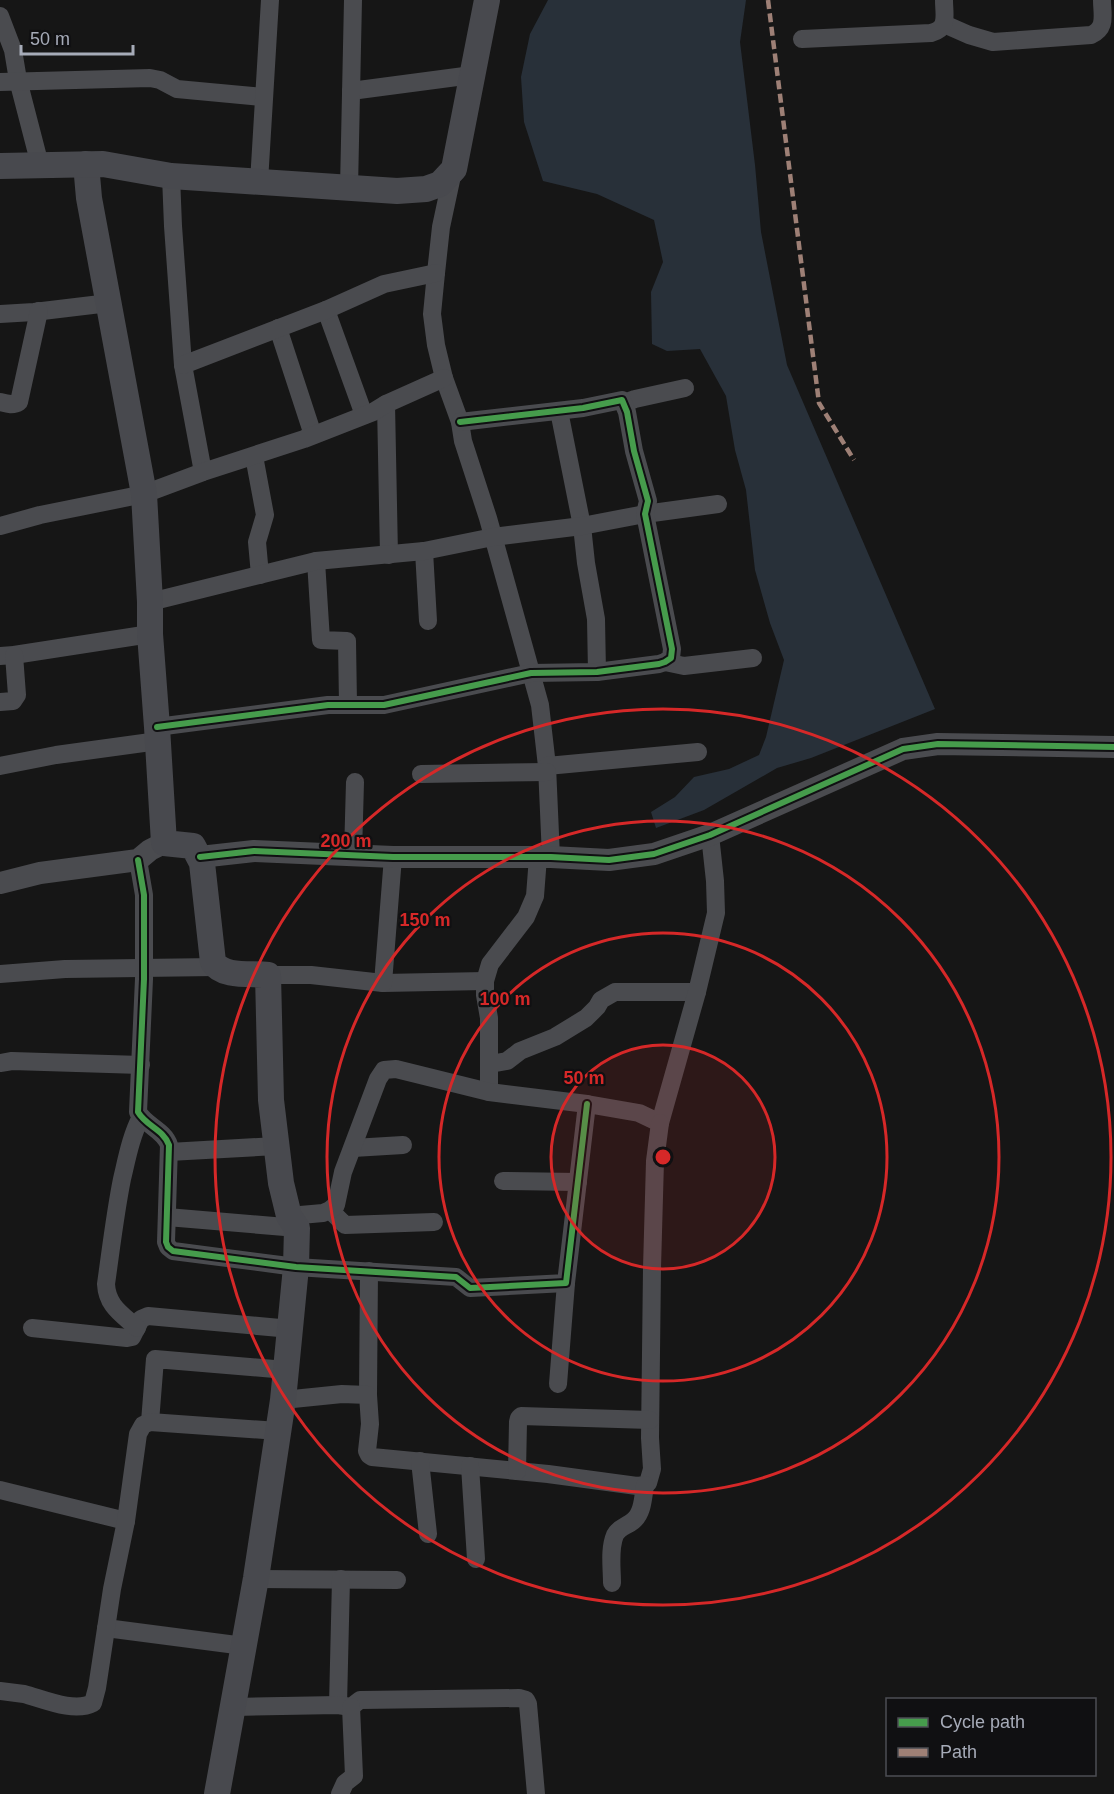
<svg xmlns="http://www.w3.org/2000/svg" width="1114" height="1794" viewBox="0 0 1114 1794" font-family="Arial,sans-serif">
  <rect width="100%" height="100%" fill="#161616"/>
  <path fill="#283039" d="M548 0H746L740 42 755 165 761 232 787 365 935 709 811 758 777 768 704 810 656 828 651 812 675 797 694 777 729 769 759 755 766 737 784 660 770 623 755 570 746 490 735 450 726 396 700 349 667 351 652 344 651 292 663 262 654 220 597 194 543 181 524 122 521 77 530 34Z"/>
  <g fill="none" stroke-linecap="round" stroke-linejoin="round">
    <g stroke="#4a4b4f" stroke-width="18">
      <path d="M0 16 13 50 18 80 40 165"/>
      <path d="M944 24 969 35 993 42 1091 35C1107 28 1102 15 1102 0"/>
      <path d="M802 39 931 33C949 28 944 16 944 0"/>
      <path d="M0 82 150 78 160 80 177 89 263 97"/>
      <path d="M351 91 472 75"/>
      <path d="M453 171 441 227 436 273 432 314 436 345 444 378 460 422 463 441 488 518 540 705 547 766 551 857"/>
      <path d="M171 176 173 226 183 365 203 472"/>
      <path d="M259 182 270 0"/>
      <path d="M349 188 353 0"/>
      <path d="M326 310 364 415"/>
      <path d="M0 314 34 312 109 303"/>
      <path d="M278 328 313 435"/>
      <path d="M183 365 326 310 384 284 436 273"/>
      <path d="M0 402C7 404 13 406 19 402L39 311"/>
      <path d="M624 403 635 399 685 388"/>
      <path d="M386 404 389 555"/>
      <path d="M559 411 582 526 586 563 596 619 597 672"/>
      <path d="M254 456 265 515 257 542 260 575"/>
      <path d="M0 526 40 515 144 494 203 472 304 439 373 412 386 404 444 378"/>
      <path d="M424 551 428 621"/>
      <path d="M316 561 321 640 347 641 348 704"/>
      <path d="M150 602 316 561 424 551 493 537 582 526 645 514 718 504"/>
      <path d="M0 656 14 655 150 634"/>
      <path d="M665 662 684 666 753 658"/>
      <path d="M0 702 13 701 17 695 14 655"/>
      <path d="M157 727 328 705H384L531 673 597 672 659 664 665 662 671 658 672 649 645 514 648 501 634 451 627 412 622 400 583 408 460 422"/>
      <path d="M0 766 56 755 158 741"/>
      <path d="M547 766 698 752"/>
      <path d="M421 774 547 772"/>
      <path d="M353 854 355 782"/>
      <path d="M138 860 144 895V979L138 1112C146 1126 164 1130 169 1145L166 1242 168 1247 173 1251 296 1267 456 1277 470 1288 566 1283 587 1104"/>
      <path d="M0 974 65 969 216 967"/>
      <path d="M268 975H311L383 983 485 981"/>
      <path d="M383 983 393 857"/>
      <path d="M0 1063 12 1061 141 1065"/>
      <path d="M490 1064 507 1061 520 1051 555 1037 586 1018 597 1007 601 1000 615 992H697"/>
      <path d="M489 1092V1018L485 995V981L490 964 526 917 535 896 538 857"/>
      <path d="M353 1148 403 1145"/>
      <path d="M169 1152 276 1146"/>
      <path d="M503 1181 578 1182"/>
      <path d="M330 1210 345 1225 434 1222"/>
      <path d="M289 1216 323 1213 330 1210 336 1205 343 1172 378 1079 384 1070 396 1069 489 1092 587 1104 639 1113 660 1123 697 992 716 913 715 881 710 835"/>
      <path d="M167 1217 297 1228"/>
      <path d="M32 1328 127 1338 132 1337 141 1319 148 1316 291 1329"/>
      <path d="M137 1328C122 1314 107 1306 106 1284 111 1249 115 1214 122 1179 127 1158 131 1136 141 1117"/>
      <path d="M558 1384 566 1283"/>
      <path d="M368 1395 369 1271"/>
      <path d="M283 1400 342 1394 368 1395 370 1424 367 1451 369 1455 372 1457 548 1474 637 1486 645 1485 648 1483 652 1469 650 1438 652 1268 655 1161 660 1123"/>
      <path d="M150 1422 155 1359 286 1370"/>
      <path d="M420 1461 428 1534"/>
      <path d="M470 1466 476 1559"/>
      <path d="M517 1471 518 1422 519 1418 521 1416 650 1420"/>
      <path d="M0 1490 126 1521"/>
      <path d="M256 1579 397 1580"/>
      <path d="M612 1583C612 1568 609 1549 615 1535 619 1527 627 1526 633 1521 643 1513 643 1497 645 1485"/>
      <path d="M106 1628 244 1646"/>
      <path d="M0 1691C8 1692 16 1693 24 1694 43 1699 74 1713 93 1703L97 1688 112 1589 126 1521 138 1434 143 1425 150 1422 278 1431"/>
      <path d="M338 1705 341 1579"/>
      <path d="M234 1707 338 1705 351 1707 360 1700 519 1698 526 1700 528 1704 536 1794"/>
      <path d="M340 1794 345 1783 354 1776 351 1707"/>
    </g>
    <g stroke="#4a4b4f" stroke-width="22">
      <path d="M200 857 254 851 393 857H551L609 860 654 854 710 835 903 749 938 744 1114 747"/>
      <path d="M0 883 40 873 138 860 150 850 164 843"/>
    </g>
    <g stroke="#48494e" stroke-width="26">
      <path d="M86 164 89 198 144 494 150 602V634L157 727 164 843 193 846 202 863 213 962C223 978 252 973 268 975L271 1100 281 1183 289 1216 297 1228 296 1267 283 1400 256 1578 217 1794"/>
      <path d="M0 166 103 164 171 176 397 191 426 189 440 184 454 169 487 0"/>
    </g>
    <path stroke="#9e8076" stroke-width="4.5" stroke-dasharray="9 4.5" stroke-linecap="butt" d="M768 0 819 403 854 460"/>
    <g stroke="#101012" stroke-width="10">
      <g id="cycleway">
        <path d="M157 727 328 705H384L531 673 597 672 659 664 665 662 671 658 672 649 645 514 648 501 634 451 627 412 622 400 583 408 460 422"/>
        <path d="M200 857 254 851 393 857H551L609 860 654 854 710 835 903 749 938 744 1114 747"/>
        <path d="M138 860 144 895V979L138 1112C146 1126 164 1130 169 1145L166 1242 168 1247 173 1251 296 1267 456 1277 470 1288 566 1283 587 1104"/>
      </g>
    </g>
    <use href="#cycleway" stroke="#469c4c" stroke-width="6"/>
  </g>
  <circle cx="663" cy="1157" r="112" fill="#d62828" fill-opacity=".12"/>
  <g fill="none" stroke="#d62828" stroke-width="3">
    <circle cx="663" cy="1157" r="112"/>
    <circle cx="663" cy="1157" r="224"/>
    <circle cx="663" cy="1157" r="336"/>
    <circle cx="663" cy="1157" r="448"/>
  </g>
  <circle cx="663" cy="1157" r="9" fill="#d62828" stroke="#101012" stroke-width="3"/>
  <g font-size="18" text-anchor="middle" font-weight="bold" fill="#d62828" stroke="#101012" stroke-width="4.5" stroke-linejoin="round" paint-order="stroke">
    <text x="346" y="847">200 m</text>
    <text x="425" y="926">150 m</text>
    <text x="505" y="1005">100 m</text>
    <text x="584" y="1084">50 m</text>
  </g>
  <rect x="886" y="1698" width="210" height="78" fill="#101012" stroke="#4c4e54" stroke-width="1.5"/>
  <rect x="898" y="1718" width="30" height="9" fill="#469c4c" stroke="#4c4e54" stroke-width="1.5"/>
  <text x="940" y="1728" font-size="18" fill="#a6abb8">Cycle path</text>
  <rect x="898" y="1748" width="30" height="9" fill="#9e8076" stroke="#4c4e54" stroke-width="1.5"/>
  <text x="940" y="1758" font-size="18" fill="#a6abb8">Path</text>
  <path d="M21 45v9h112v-9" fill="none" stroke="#a6abb8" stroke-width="3"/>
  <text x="30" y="45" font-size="18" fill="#a6abb8" stroke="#101012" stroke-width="4.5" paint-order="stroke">50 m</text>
</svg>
